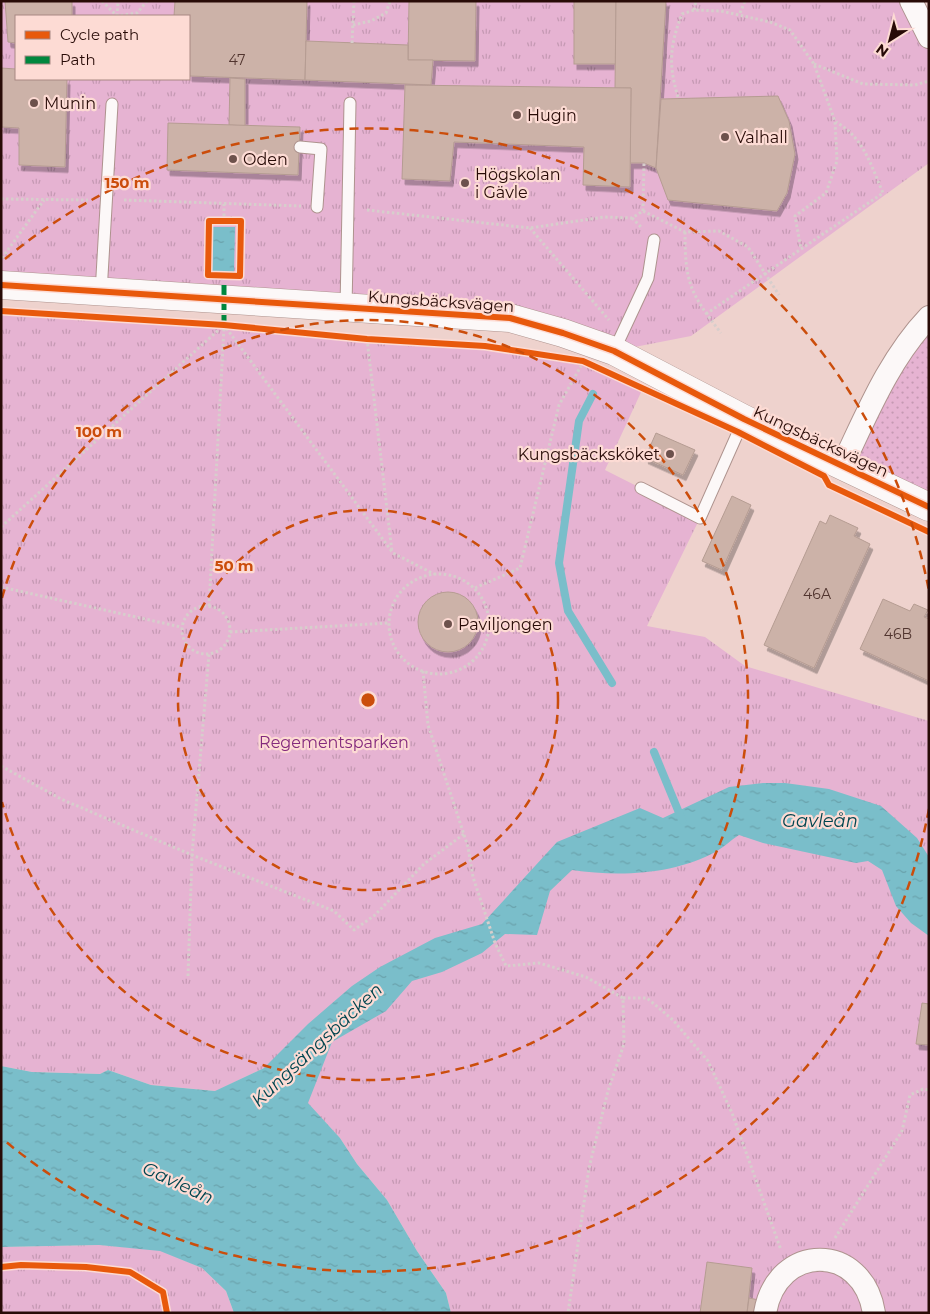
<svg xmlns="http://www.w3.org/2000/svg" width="930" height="1314" viewBox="0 0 930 1314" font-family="Montserrat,sans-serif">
  <defs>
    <pattern id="grass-dots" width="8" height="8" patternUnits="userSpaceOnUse" patternTransform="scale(1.25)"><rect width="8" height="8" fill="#e6b3d2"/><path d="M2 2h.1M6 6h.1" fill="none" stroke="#c599b3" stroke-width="1.8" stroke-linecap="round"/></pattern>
    <pattern id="park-tufts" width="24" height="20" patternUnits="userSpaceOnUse" patternTransform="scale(1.25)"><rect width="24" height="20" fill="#e6b3d2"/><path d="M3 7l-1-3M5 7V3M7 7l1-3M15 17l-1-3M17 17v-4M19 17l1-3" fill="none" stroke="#c599b3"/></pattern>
    <pattern id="water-ripples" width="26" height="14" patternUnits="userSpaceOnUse" patternTransform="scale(1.25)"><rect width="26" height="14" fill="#7abeca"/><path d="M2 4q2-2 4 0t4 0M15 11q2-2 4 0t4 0" fill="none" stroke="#6aa2ac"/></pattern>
    <filter id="shadow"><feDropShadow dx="3" dy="5.5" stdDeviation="0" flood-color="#0004"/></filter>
  </defs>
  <rect width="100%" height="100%" fill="#eed2cd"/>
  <path fill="url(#grass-dots)" d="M929 317V505L842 466Z"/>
  <g fill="url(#park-tufts)" fill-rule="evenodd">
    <path d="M1 1H911L929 38V163L691 336 614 351 510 318 1 289ZM16 16H189V79H16Z"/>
    <path d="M1 311 224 325 367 339 485 346 583 361 643 388 605 470 700 518 647 626 705 637 745 666 929 721V1313H451L446 1293 417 1251 387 1200 357 1164 340 1138 284 1078 264 1068 216 1091 151 1085 108 1070 100 1074 32 1072 1 1066Z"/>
    <path d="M99 1245 160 1250 202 1268 226 1291 234 1313H1V1247Z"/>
  </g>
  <g fill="url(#water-ripples)">
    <path d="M213 227H235L234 273H212Z"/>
    <path d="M763 783H785L829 789 881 806 917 838 929 857V936L911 923 896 906 882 870 868 861 856 863 763 843 739 835C731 840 724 847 717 851 674 875 619 877 572 870L550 891 537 935 505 934 482 953 442 972 412 981 386 1011 332 1042 308 1103 340 1138 357 1164 387 1200 417 1251 446 1293 451 1313H234L226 1291 202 1268 160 1251 99 1245 1 1247V1066L32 1072 100 1074 108 1070 151 1085 215 1091 264 1068 308 1024 352 986 380 967 435 938 482 924 557 842 640 808 663 818 729 787Z"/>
  </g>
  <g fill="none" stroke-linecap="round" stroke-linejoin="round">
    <g stroke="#7abeca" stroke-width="8">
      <path d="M593 394 579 421 559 563 568 611 612 683"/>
      <path d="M654 752 682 820"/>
    </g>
  </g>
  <g fill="#ccb2a8" stroke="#b59c92" filter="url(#shadow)">
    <path d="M5 1H72V16H16V43L8 42Z"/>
    <path d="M175 1H307L305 80 189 76V16H174Z"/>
    <path d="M409 1H476L475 61 408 60Z"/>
    <rect x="574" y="1" width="42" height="63"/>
    <path d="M616 1H666L656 168 644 163H630L631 88H615Z"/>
    <path d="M306 41 408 45V60H433L431 85 305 80Z"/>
    <path d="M1 68 16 69V79H67L65 167 19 165V128L1 127Z"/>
    <path d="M230 78 245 79V126L229 125Z"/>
    <path d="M405 85 631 88 630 187 583 185 584 147 454 142 450 181 402 179Z"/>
    <path d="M778 96 789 121 795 154 787 193 777 211 668 200 656 168 661 99Z"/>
    <path d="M168 123 300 127 298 175 167 170Z"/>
    <path d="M656 433 695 450 683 475 645 458Z"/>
    <path d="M732 496 751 505 722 570 702 561Z"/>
    <path d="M830 515 858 528 854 536 870 544 814 668 764 645 820 521 826 524Z"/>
    <circle cx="448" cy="622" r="30"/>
    <path d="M883 599 910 611 914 604 928 610 924 617 929 619V681L860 649Z"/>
    <path d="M922 1003 929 1004V1045L916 1044Z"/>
    <path d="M707 1262 752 1268 747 1313H700Z"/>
    <path d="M749 1298 759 1300 757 1313H747Z"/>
  </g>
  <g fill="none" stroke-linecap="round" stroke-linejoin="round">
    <g stroke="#ae938e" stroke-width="13">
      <g id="lane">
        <path d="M300 147 321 149 317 207"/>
        <path d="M101 293 112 104"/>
        <path d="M346 308 350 103"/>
        <path d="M614 351 648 278 654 240"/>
        <path d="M641 488 700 518 744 419"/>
      </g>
    </g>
    <g stroke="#ae938e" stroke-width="24">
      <g id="street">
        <path d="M911 1 929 37"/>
        <path d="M842 466C867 414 889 359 929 317"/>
        <path d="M765 1313C777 1242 863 1242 874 1313"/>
      </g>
    </g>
    <g stroke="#ae938e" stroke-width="29">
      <path id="secondary" d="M1 285 510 318 563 333 614 351 744 419 929 507"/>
    </g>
    <g stroke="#d7cecc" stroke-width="3" stroke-dasharray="2.5 2.5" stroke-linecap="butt">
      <path d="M102 1 117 16 137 13 147 1"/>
      <path d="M694 10 696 1"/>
      <path d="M740 13 745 1"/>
      <path d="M117 16 118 1"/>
      <path d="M353 25 371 21 386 13 390 1"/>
      <path d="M352 43 354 1"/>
      <path d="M814 64 863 84 915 85 929 81"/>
      <path d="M678 97C668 64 670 45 682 14L694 10 721 11 770 22 790 30 814 64 835 121 837 161 826 193 795 216 801 249"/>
      <path d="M1 199 88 200"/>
      <path d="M124 200 301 206"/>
      <path d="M367 210 530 228 604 217 632 218 643 211 685 232 719 231 748 247 779 295"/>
      <path d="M643 211 644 163"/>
      <path d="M632 218 642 228"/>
      <path d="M209 221H241L240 276 208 275Z"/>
      <path d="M224 221V204"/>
      <path d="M530 228 609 320"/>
      <path d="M685 232C685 283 690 293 721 333"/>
      <path d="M2 258 44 200"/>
      <path d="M706 314 883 193C871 165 863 137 836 122"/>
      <path d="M367 339 392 552"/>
      <path d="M1 527 224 325 393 553 434 574"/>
      <circle cx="439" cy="624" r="50"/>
      <path d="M1 587 181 627"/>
      <path d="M475 588 520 568 559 405 581 366"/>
      <circle cx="206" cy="630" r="24"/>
      <path d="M209 606 224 327"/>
      <path d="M230 632 389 623"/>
      <path d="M423 671 428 725 468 847 473 877 495 943 506 966 539 963 586 977 623 998 624 1044 608 1091 589 1168 568 1313"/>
      <path d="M1 766 61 799 192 855 334 911 354 930 375 915 424 864 464 834"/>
      <path d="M188 976 192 855 209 654"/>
      <path d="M623 998H647L673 1020 708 1061 732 1113 781 1250"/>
      <path d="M835 1238 902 1131 910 1095 923 1089 929 1090"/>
    </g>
    <use href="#lane" stroke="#fcf8f8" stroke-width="11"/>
    <use href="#street" stroke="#fcf8f8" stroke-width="22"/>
    <use href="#secondary" stroke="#fcf8f8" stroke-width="28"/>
    <path stroke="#00873e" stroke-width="5" stroke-dasharray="10 5" stroke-linecap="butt" d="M224 325V276"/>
    <g stroke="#fddbd4" stroke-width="9">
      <g id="cycleway">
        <path d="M209 221H241L240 276 208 275Z"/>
        <path d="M1 285 510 318 563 333 614 351 744 419 929 507"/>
        <path d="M1 311 224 325 367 339 485 346 583 361 738 432 824 476 829 485 929 532"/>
        <path d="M1 1267 21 1265 86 1267 130 1272 163 1292 167 1313"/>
      </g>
    </g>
    <use href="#cycleway" stroke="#e8590c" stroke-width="6"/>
  </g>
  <g fill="none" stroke="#cb4d0b" stroke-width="2.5" stroke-dasharray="9 6">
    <circle cx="368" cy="700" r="190"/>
    <path d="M2 598A380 380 0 1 1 2 802"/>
    <path d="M929 809A571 571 0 0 1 5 1141M5 259A571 571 0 0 1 929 591"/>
  </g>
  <g fill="#6d514c" stroke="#fddbd4" stroke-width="2">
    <circle cx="34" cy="103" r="5"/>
    <circle cx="517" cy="115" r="5"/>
    <circle cx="725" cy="137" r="5"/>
    <circle cx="233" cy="159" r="5"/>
    <circle cx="465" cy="183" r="5"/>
    <circle cx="670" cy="454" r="5"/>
    <circle cx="448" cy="624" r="5"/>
  </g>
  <g text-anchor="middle" stroke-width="4.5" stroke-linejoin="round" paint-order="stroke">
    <g font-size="14" fill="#51352f">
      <text x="237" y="65">47</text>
      <text x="817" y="599">46A</text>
      <text x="898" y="639">46B</text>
    </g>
    <g font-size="16" fill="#280b07" stroke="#fddbd4" text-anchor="start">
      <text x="44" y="109">Munin</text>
      <text x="527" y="121">Hugin</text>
      <text x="735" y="143">Valhall</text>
      <text x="243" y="165">Oden</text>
      <text x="475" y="180">Högskolan<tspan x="475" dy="18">i Gävle</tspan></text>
      <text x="660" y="460" text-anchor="end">Kungsbäcksköket</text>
      <text x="458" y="630">Paviljongen</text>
    </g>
    <g font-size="16" fill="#280b07" stroke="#fddbd4">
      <text transform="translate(441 301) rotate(4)" y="6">Kungsbäcksvägen</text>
      <text transform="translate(821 441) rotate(25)" y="6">Kungsbäcksvägen</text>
    </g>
    <g font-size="16" fill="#842a7d" stroke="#fddbd4">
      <text x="334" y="748">Regementsparken</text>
    </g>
    <g font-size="18" font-style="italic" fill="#00454f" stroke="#fddbd4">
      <text x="820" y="827">Gavleån</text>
      <text transform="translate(317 1045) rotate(-43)" y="6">Kungsängsbäcken</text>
      <text transform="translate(178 1183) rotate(25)" y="6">Gavleån</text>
    </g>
  </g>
  <circle cx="368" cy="700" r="8" fill="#cb4d0b" stroke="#fddbd4" stroke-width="2.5"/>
  <g font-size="15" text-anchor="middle" font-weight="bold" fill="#cb4d0b" stroke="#fddbd4" stroke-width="4.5" stroke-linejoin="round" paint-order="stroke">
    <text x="127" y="188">150 m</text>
    <text x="99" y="437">100 m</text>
    <text x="234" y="571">50 m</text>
  </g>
  <rect width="930" height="1314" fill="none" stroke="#280b07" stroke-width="5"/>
  <rect x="15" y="15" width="175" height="65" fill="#fddbd4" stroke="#a88882"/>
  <rect x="25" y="31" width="25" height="8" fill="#e8590c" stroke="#a88882"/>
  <text x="60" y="40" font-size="15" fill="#280b07">Cycle path</text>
  <rect x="25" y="56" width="25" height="8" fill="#00873e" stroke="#a88882"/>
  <text x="60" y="65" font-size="15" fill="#280b07">Path</text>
  <g transform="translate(890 40) rotate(216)" stroke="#fddbd4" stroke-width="4" paint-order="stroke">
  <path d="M0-4L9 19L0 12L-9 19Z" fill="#280b07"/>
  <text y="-8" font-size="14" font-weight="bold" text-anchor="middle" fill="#280b07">N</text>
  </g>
</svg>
